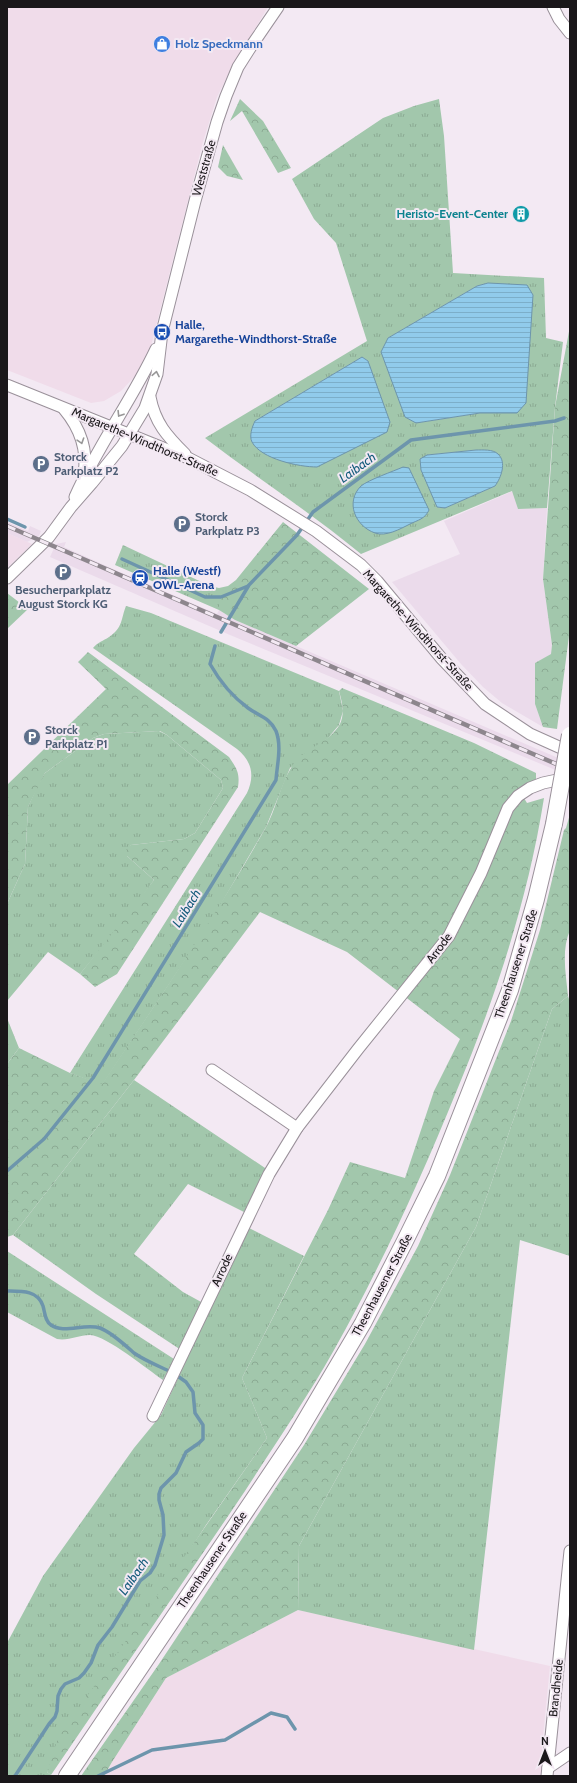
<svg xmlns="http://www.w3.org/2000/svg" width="577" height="1783" viewBox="0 0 577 1783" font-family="Cabin,sans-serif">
  <defs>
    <pattern id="grass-tufts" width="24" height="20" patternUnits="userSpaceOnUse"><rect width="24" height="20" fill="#a2c7ac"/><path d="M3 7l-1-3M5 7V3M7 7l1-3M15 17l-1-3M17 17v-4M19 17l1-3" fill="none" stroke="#8baa93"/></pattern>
    <pattern id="forest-crowns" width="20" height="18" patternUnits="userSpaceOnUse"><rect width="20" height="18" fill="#a2c7ac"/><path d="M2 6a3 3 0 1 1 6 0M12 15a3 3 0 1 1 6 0" fill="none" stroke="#8baa93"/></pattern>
    <pattern id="water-rules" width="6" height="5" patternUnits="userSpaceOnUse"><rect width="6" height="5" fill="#91cbeb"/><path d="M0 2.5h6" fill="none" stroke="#7caec9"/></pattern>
  </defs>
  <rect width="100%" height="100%" fill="#f3e9f3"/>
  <g fill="#ebdbeb">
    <path d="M513 491 518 509 547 508 543 579 552 645 551 654 535 664V704L543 727 502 703 483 687 461 664 392 582 460 554 444 521Z"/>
    <path d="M7 522 28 531 30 526 41 531 39 536 27 542 7 533Z"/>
    <path d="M66 542 64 547 113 569 217 614 219 610 235 620 570 763V776L230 635 50 557 56 544Z"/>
  </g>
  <g fill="#f0dcea">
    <path d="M7 7H268L231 69 217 97 203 142 150 350 139 372 121 391 104 401 91 403 7 370Z"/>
    <path d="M7 533 32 544 7 568Z"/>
    <path d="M298 1610 550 1666 542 1747 541 1776H104L112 1762 166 1678Z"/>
  </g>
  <g fill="url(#grass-tufts)" fill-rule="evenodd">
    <path d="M439 99 444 136 453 273 544 278 546 338 563 342 555 407 547 508 518 509 512 491 361 554C311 513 256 477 205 438L367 341 336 243 314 219 292 179 383 118 414 106ZM488 283 517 413H480L416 423 388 338 477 286ZM362 357 368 361 255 421ZM476 450 491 451 495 486 445 508 437 507 427 455Z"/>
    <path d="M123 545 210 586 219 588V610L115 565Z"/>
    <path d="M126 606 151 613 339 691 343 711 339 725 328 738 290 768 266 827 211 921 102 1085 70 1073 247 793C255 776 252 761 237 749L93 648C98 642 103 641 109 637 123 628 121 618 126 606Z"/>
    <path d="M159 731 167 735 221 780 223 788 195 833 184 839 131 845 127 856 154 880 128 916 80 974 48 952 7 1001V904L25 864 28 807 38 785 45 773 93 738 104 734Z"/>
    <path d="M568 996 570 1002V1256L520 1240 474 1650 298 1610 299 1546 476 1227 552 1009Z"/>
    <path d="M7 1018 19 1048 7 1064Z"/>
    <path d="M134 1080 268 1170 244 1212 188 1184 134 1254 183 1292 203 1303 181 1350 96 1294 13 1235Z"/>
    <path d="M247 1227 304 1256 242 1378 267 1438 206 1525 47 1772 51 1775 50 1776H7V1643L43 1576 134 1448 161 1415Z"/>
    <path d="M7 1251 174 1359 163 1380C147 1369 107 1336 90 1335 78 1335 69 1341 57 1339L7 1312Z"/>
  </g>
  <g fill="url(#forest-crowns)">
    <path d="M240 99 263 121 291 168 278 173 242 111 230 121Z"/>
    <path d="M223 145 243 180 227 176 218 167Z"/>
    <path d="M570 326V628L557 729 543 727 535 704V663L551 654 552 645 543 579 555 407Z"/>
    <path d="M283 522 369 589 296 646 235 620 219 610V588L228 586 236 580Z"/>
    <path d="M7 593 28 609 7 629Z"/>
    <path d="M88 652 229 757C237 769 240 773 238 787L117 974 95 987 80 974 154 880 127 856 125 851 131 845 184 839 195 833 223 788 221 780 167 735 160 731 104 734 93 738 45 773 28 807 25 864 7 904V785L106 689 78 662Z"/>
    <path d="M342 688 474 743 536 773V779L519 790 527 803 544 798C528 899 496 996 457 1090 421 1179 381 1266 334 1350 307 1398 275 1444 245 1491 181 1586 115 1680 51 1775L47 1772 58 1738 267 1438 242 1378 328 1210 350 1162 405 1178 434 1091 460 1039 347 952 260 912 134 1080 13 1235 7 1237V1064L19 1048 70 1073 102 1084C158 1000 215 917 265 829 276 810 280 785 291 768 302 748 329 744 340 724 345 713 342 702 339 691Z"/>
    <path d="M570 814V930C561 951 566 974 568 996L552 1009 476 1227 299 1546 298 1610 166 1678 112 1762 104 1776H81L159 1664 304 1445 365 1344 418 1246 450 1175 511 1021 540 930 564 830 566 828Z"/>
  </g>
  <g fill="url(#water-rules)" stroke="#6d95ac">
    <path d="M488 283 527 285 533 295 526 403 517 413H480L416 423 405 417 381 352 388 338 477 286Z"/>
    <path d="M362 357 368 361 390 422 387 432 317 467C299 467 261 459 252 442 249 436 252 427 255 421Z"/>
    <path d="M476 450C482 450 493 449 498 454 507 462 501 478 495 486L445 508 437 507 421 470 420 459 427 455Z"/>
    <path d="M403 467 409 468 429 510C425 519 418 520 410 524 400 529 386 537 375 533 355 526 345 502 361 486 368 480 394 471 403 467Z"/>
  </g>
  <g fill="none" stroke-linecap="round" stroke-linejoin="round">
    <g stroke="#6d95ac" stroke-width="3.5">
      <path d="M7 519 25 527"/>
      <path d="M122 559 205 597H221L248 586"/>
      <path d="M221 632 249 585 297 535 313 512 411 440 555 421 564 418"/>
      <path d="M7 1171 44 1139 93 1078 276 780C277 765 282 746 276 731 270 718 259 716 248 708 233 697 219 680 210 664L215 646"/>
      <path d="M7 1291C21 1291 38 1290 43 1306 45 1313 45 1321 51 1325 63 1334 85 1323 100 1328 111 1332 125 1345 134 1353 144 1360 156 1365 167 1370"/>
      <path d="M15 1776 49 1724 55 1717 57 1711 58 1696 61 1689 65 1684 79 1678 84 1673 91 1663 98 1645 112 1627 140 1581 150 1573 155 1565 164 1535 163 1515 159 1500V1494L161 1488 176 1473 186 1452 199 1443 203 1439V1425L195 1413 193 1392 186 1382 179 1377"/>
      <path d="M98 1776 152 1750 225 1740 271 1713 287 1717 295 1729"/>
    </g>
    <g stroke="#9a919a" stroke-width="13">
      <g id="minor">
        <path d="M553 7 559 19 570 33"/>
        <path d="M7 385 188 458 250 490 316 531 361 565 377 581 442 659 485 704 530 734 570 752"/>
        <path d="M150 397C155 423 167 436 185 454"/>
        <path d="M64 409C80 428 88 449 84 474"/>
        <path d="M75 497C98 445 132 400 156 349"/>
        <path d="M7 578 49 537 71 507 92 483 122 446 145 408 157 374 162 332 195 201 217 122 226 96 238 67 252 45 278 7"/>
        <path d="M212 1070 297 1128"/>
        <path d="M153 1416 269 1174 297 1128 358 1049 449 936 481 873 508 808 518 796 530 788 543 783 557 780 570 784"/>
        <path d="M548 1768 570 1753"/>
        <path d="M547 1776 570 1551"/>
      </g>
    </g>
    <g stroke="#9a919a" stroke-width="18">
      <path id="secondary" d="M67 1776 295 1438 363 1323 405 1241 437 1176 510 990 536 899 554 824"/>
    </g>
    <use href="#minor" stroke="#fff" stroke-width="11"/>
    <use href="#secondary" stroke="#fff" stroke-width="16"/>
    <g stroke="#8d868d" stroke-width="4.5">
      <path id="rail" d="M7 526 570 770"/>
    </g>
    <use href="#rail" stroke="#f3e9f3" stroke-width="3" stroke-dasharray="9" stroke-linecap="butt"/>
    <g stroke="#9a919a" stroke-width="18" stroke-linecap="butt">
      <path id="secondary-bridge" d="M554 824 570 735"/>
    </g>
    <use href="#secondary-bridge" stroke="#fff" stroke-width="16"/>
  </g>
  <defs><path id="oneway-chevron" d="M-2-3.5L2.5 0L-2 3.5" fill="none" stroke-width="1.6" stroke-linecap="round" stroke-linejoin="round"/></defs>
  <g stroke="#989798">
    <use href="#oneway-chevron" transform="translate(156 374) rotate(-79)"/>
    <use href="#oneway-chevron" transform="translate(120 414) rotate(122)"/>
    <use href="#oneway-chevron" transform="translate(81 441) rotate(72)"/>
  </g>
  <defs>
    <g id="shop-disc" transform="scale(0.9)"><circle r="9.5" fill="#3f7fe0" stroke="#f3e9f3"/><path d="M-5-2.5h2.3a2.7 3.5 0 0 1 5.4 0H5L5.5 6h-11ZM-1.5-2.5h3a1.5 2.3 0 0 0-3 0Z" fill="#fff"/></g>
    <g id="building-disc" transform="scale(0.9)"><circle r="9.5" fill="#0f9aa8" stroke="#f3e9f3"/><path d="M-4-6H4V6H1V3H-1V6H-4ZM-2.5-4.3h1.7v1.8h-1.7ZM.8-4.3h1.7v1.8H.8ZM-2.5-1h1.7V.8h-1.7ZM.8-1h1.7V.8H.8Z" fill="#fff"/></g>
    <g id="bus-disc" transform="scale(0.9)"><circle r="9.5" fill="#1a4fb4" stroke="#f3e9f3"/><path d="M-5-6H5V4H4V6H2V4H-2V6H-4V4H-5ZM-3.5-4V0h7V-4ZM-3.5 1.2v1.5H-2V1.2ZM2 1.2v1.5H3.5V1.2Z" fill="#fff"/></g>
    <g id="parking-disc" transform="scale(0.9)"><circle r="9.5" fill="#5c6f8a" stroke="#f3e9f3"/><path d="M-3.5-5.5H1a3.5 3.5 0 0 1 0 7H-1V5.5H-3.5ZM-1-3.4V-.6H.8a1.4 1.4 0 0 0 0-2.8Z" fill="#fff"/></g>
    <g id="station-disc" transform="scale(0.9)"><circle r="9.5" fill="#1a4fb4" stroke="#f3e9f3"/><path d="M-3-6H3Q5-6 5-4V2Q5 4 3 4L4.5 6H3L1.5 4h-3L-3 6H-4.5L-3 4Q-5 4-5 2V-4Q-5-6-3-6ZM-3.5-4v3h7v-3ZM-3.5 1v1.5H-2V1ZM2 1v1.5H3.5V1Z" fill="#fff"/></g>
  </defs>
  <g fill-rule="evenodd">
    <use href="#shop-disc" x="162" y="44"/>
    <use href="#building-disc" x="521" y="214"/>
    <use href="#bus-disc" x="162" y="332"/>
    <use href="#parking-disc" x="41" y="464"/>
    <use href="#parking-disc" x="182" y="524"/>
    <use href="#parking-disc" x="63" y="572"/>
    <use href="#station-disc" x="140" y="578"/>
    <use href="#parking-disc" x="32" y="737"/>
  </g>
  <g text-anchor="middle" stroke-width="4" stroke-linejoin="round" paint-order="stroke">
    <g font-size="12" font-weight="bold" fill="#366cbe" stroke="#f3e9f3" text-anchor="start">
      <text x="175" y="48">Holz Speckmann</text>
    </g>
    <g font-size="12" fill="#1a171a" stroke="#f3e9f3">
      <text transform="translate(204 168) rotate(-74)" y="4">Weststraße</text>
      <text transform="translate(145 442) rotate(23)" y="4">Margarethe-Windthorst-Straße</text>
      <text transform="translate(418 630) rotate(48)" y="4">Margarethe-Windthorst-Straße</text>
      <text transform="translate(439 948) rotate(-53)" y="4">Arrode</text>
      <text transform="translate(516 964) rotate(-72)" y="4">Theenhausener Straße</text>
      <text transform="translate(222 1270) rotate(-65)" y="4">Arrode</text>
      <text transform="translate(382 1285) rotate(-62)" y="4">Theenhausener Straße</text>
      <text transform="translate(212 1560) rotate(-56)" y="4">Theenhausener Straße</text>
      <text transform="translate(556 1688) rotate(-84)" y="4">Brandheide</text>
    </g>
    <g font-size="12" font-weight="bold" fill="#0d838f" stroke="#f3e9f3" text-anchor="end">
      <text x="508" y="218">Heristo-Event-Center</text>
    </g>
    <g font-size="12" font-weight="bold" fill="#164399" stroke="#f3e9f3" text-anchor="start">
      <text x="175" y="329">Halle,<tspan x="175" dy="14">Margarethe-Windthorst-Straße</tspan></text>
      <text x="153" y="575">Halle (Westf)<tspan x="153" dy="14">OWL-Arena</tspan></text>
    </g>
    <g font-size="12" font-weight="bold" fill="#4e5e75" stroke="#f3e9f3" text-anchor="start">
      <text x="54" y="461">Storck<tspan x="54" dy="14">Parkplatz P2</tspan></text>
      <text x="195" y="521">Storck<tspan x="195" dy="14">Parkplatz P3</tspan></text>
      <text x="63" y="594" text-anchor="middle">Besucherparkplatz<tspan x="63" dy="14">August Storck KG</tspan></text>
      <text x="45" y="734">Storck<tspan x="45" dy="14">Parkplatz P1</tspan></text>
    </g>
    <g font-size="13" font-style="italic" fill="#165c7c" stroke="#f3e9f3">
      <text transform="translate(357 467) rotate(-36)" y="5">Laibach</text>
      <text transform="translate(186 908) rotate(-58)" y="5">Laibach</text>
      <text transform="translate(133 1576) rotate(-55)" y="5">Laibach</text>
    </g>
  </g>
  <rect width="577" height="1783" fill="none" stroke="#1a171a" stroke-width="16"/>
  <g transform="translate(545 1751)" stroke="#f3e9f3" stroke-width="3" paint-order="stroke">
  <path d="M0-3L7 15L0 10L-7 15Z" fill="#1a171a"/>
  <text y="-6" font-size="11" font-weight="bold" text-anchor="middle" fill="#1a171a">N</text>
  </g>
</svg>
